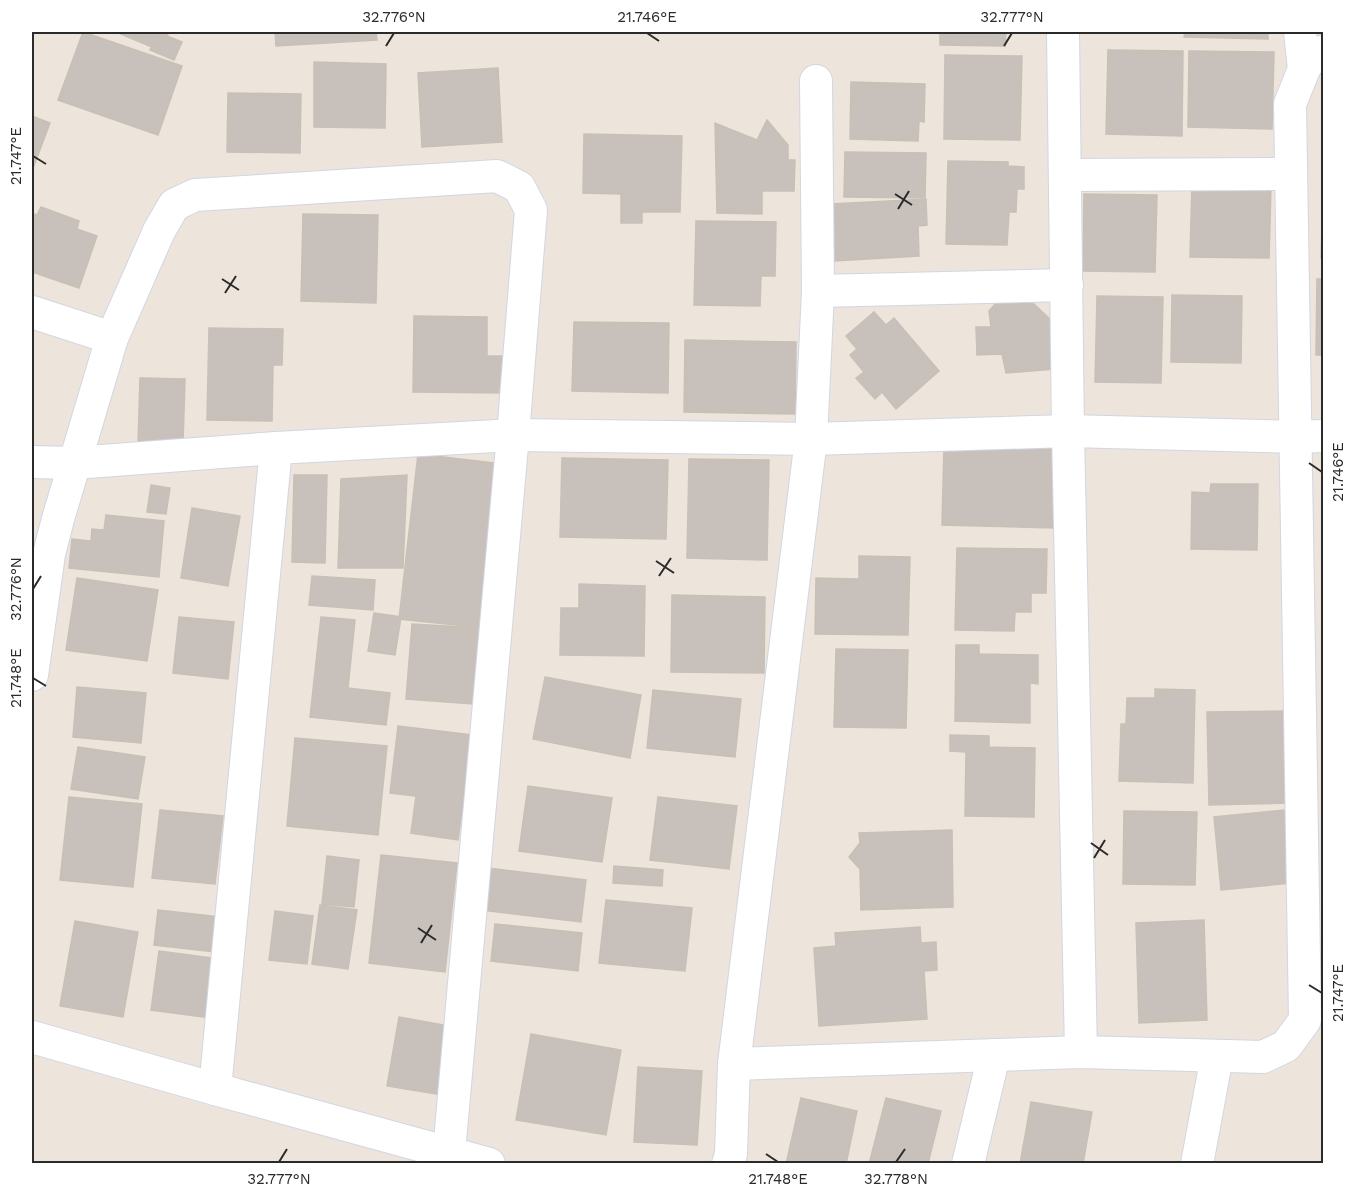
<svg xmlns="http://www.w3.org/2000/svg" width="1355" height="1195" viewBox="0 0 1355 1195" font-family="'Work Sans',sans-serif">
  <rect width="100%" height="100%" fill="#ede4db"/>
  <g fill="#c8c1bb" stroke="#c8c0b5" stroke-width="1.5">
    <path d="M83 32 182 66 158 135 58 100Z"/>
    <path d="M116 32H169L167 36 182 42 174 60 150 50 152 47Z"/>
    <path d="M275 32H376L377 40 276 46Z"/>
    <path d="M940 32H1006L1005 46 940 45Z"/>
    <path d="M1185 32H1268V39L1184 37Z"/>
    <path d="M1108 50 1183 51 1182 136 1106 134Z"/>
    <path d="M1189 51 1274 52 1272 129 1188 127Z"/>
    <path d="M945 55 1022 56 1020 140 944 139Z"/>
    <path d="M314 62 386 64 385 128 314 127Z"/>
    <path d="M498 68 502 142 422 147 418 73Z"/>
    <path d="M851 82 925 84 924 122 919 121 918 141 850 139Z"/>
    <path d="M228 93 301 94 300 153 227 152Z"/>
    <path d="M32 116 50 123 32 171Z"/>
    <path d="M767 120 788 145V160H795L794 191H762V214L717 213 715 123 757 140Z"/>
    <path d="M584 134 682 136 680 212H642V223H621V194L583 193Z"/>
    <path d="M845 152 926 153 925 198 844 197Z"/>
    <path d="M948 161 1008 162V166L1024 167V189H1017L1016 212H1009L1007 245 946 244Z"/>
    <path d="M1192 183 1271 185 1269 258 1190 257Z"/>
    <path d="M1084 194 1157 195 1155 272 1083 271Z"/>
    <path d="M1323 194H1324V258H1321Z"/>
    <path d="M926 199 927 225 918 226 919 256 834 261 831 204Z"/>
    <path d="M41 207 79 221 77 229 97 236 79 288 32 272V213L37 215Z"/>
    <path d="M303 214 378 215 376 303 301 301Z"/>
    <path d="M696 221 776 222 775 276H761L760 306 694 305Z"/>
    <path d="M1317 279H1324V355H1316Z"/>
    <path d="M1172 295 1242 296 1241 363 1171 362Z"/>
    <path d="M1097 296 1163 297 1161 383 1095 382Z"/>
    <path d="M997 302 1034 304 1053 322 1055 369 1006 373 1002 354 977 355 976 327H991L989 311Z"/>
    <path d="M874 312 886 325 894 318 939 371 896 409 882 392 875 399 856 378 864 372 850 355 857 349 846 336Z"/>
    <path d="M414 316 487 317V356H509V393L413 392Z"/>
    <path d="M574 322 669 323 668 393 572 391Z"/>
    <path d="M209 328 283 329 282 365H273L272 421 207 420Z"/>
    <path d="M685 340 796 342 795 414 684 412Z"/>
    <path d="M140 378 185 379 183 444H138Z"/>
    <path d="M944 447 1056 449 1055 528 942 525Z"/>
    <path d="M418 454 502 464 484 628 399 619Z"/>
    <path d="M562 458 668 460 666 539 560 537Z"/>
    <path d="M689 459 769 460 767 560 687 558Z"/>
    <path d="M294 475H327L325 563 292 562Z"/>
    <path d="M407 475 403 568H338L341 479Z"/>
    <path d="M1211 484H1258L1257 550 1191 549 1192 492 1210 493Z"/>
    <path d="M151 485 170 488 166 514 147 512Z"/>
    <path d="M192 508 240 516 228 586 181 578Z"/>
    <path d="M106 515 164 521 159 577 69 568 72 539 91 541 92 529 104 530Z"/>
    <path d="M957 548 1047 549 1046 593H1031V612H1015L1014 631 955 630Z"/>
    <path d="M859 556 910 557 908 635 815 634 816 578 859 579Z"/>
    <path d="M312 576 375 580 373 610 309 605Z"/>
    <path d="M77 578 158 590 147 661 66 650Z"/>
    <path d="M579 584 645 586 644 656 560 655 561 608H579Z"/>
    <path d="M672 595 765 597 764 673 671 672Z"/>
    <path d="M374 613 401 617 395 655 368 651Z"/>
    <path d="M179 617 234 622 228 679 173 673Z"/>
    <path d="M321 617 355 620 348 688 390 693 386 725 310 717Z"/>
    <path d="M412 624 479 628 473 704 406 699Z"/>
    <path d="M956 645H979V654L1038 655V684L1030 683V723L955 721Z"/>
    <path d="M836 649 908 650 906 728 834 727Z"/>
    <path d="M545 677 641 695 630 758 533 739Z"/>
    <path d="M77 687 146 693 141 743 73 737Z"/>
    <path d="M1155 689 1195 690 1193 783 1119 781 1121 724H1126L1127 698H1155Z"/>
    <path d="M653 690 741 699 735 757 647 748Z"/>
    <path d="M1286 711 1288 803 1209 805 1207 712Z"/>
    <path d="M398 726 472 735 458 840 411 833 416 796 390 793Z"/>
    <path d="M950 735 989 736V747L1035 748 1034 817 965 816 966 752 950 751Z"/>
    <path d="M295 738 387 746 378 835 287 826Z"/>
    <path d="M78 747 145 757 138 799 71 789Z"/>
    <path d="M528 786 612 798 602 862 519 851Z"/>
    <path d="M69 797 142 804 133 887 60 880Z"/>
    <path d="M658 797 737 806 729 869 650 860Z"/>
    <path d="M160 810 223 816 215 884 152 878Z"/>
    <path d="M1284 810 1291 883 1221 890 1214 817Z"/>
    <path d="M1124 811 1197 812 1195 885 1123 884Z"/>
    <path d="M952 830 953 907 861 910 860 869 849 857 860 843 859 833Z"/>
    <path d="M381 855 457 863 445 972 369 963Z"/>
    <path d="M327 856 359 860 354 907 322 904Z"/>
    <path d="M614 866 663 870 662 886 613 883Z"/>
    <path d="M488 868 586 880 581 922 482 910Z"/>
    <path d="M606 900 692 908 685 971 599 963Z"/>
    <path d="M320 905 357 910 348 969 312 964Z"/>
    <path d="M158 910 220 917 215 952 154 945Z"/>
    <path d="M275 911 313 916 307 964 269 960Z"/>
    <path d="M1204 920 1207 1020 1139 1023 1136 923Z"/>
    <path d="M75 921 138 932 123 1017 60 1006Z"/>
    <path d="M495 924 582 933 578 971 491 961Z"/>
    <path d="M920 927 921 943 936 942 937 970 924 971 927 1019 819 1026 814 948 836 946 835 933Z"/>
    <path d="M159 951 219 959 211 1018 151 1010Z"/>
    <path d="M399 1017 455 1027 442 1095 387 1086Z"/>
    <path d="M531 1034 621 1050 606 1135 516 1120Z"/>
    <path d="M638 1067 702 1071 697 1145 634 1142Z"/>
    <path d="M801 1098 857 1111 846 1164H786Z"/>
    <path d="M886 1098 941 1111 928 1164H869Z"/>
    <path d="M1031 1102 1092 1112 1083 1164H1020Z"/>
  </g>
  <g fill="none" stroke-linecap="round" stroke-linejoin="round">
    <g stroke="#d1d6e3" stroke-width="34">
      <g id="minor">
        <path d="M1063 32 1068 431 1081 1052"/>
        <path d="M1300 32 1304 69"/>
        <path d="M1065 175 1291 174"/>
        <path d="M818 291 1067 285"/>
        <path d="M32 312 112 338"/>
        <path d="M32 462 74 463 276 448 513 435 811 439 1068 431 1296 437 1324 436"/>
        <path d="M32 675 49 554 58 519 112 338 159 231 174 205 195 195 497 176 519 187 531 210 513 435 449 1152"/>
        <path d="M32 1037 215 1089 489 1164"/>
        <path d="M734 1064 1081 1052 1263 1057 1286 1046 1305 1020 1290 104 1304 69 1311 58 1324 51"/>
        <path d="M215 1089 276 448"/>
        <path d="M728 1164 731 1154 734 1064 811 439 818 291 816 81"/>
        <path d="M968 1164 994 1055"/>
        <path d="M1197 1164 1217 1056"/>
      </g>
    </g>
    <use href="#minor" stroke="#fff" stroke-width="32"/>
  </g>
  <path fill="none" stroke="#2a2a2a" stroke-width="2" d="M647 33 659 41M386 46 394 33M1004 46 1012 33M33 156 46 164M895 194 912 205M898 209 909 191M222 279 239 290M225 293 236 276M1309 463 1322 472M656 561 674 573M659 576 671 558M33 589 41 576M33 678 46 686M1091 843 1108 855M1094 858 1105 840M418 928 436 940M421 943 432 925M1309 985 1322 993M766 1154 778 1162M279 1162 287 1149M896 1162 905 1149"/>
  <rect width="1355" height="1195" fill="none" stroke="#ffffff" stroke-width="66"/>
  <rect x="33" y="33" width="1289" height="1129" fill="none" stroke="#2a2a2a" stroke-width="2"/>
  <g font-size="15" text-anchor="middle" fill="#2a2a2a">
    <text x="394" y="22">32.776°N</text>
    <text x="647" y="22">21.746°E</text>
    <text x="1012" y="22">32.777°N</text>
    <text transform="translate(16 156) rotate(-90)" y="5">21.747°E</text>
    <text transform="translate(1338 472) rotate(-90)" y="5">21.746°E</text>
    <text transform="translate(16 589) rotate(-90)" y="5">32.776°N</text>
    <text transform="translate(16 678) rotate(-90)" y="5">21.748°E</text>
    <text transform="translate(1338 993) rotate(-90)" y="5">21.747°E</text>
    <text x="279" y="1184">32.777°N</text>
    <text x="778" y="1184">21.748°E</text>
    <text x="896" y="1184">32.778°N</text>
  </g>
</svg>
